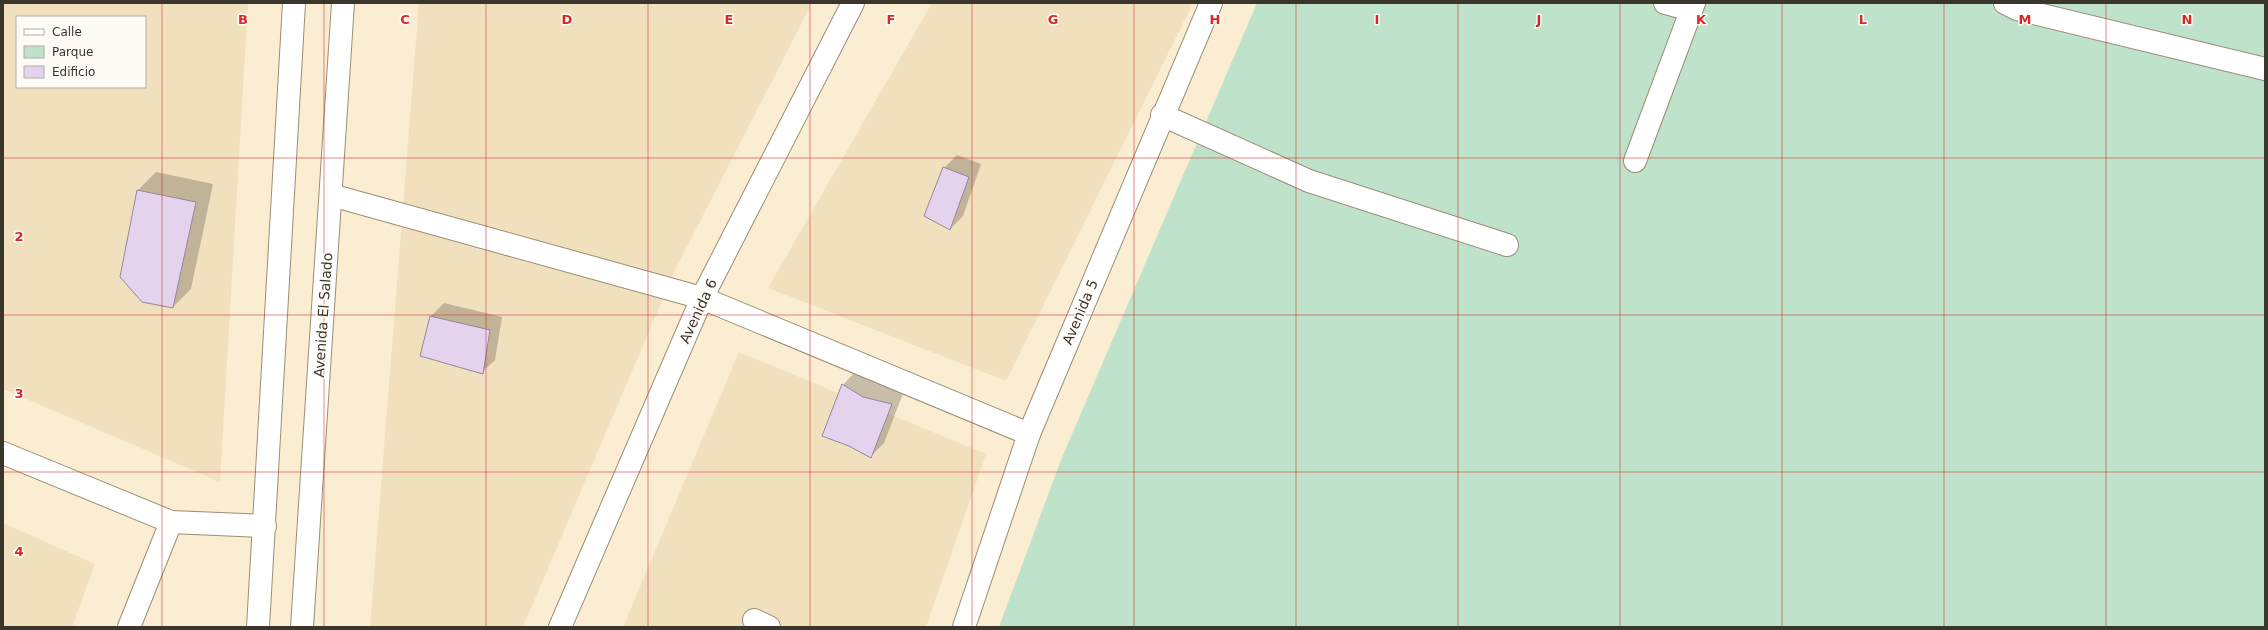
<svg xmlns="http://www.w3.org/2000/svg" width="2268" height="630" viewBox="0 0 2268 630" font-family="'DejaVu Sans',sans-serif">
  <rect width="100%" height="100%" fill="#faedd2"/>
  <g fill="#f1e0be" fill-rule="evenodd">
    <path d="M3 3H248L220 482 3 389ZM17 17H145V87H17Z"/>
    <path d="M419 3H812L676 268 523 627H370Z"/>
    <path d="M932 3H1193L1006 381 768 288Z"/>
    <path d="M739 352 986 454 926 627H623Z"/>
    <path d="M3 523 95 564 72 627H3Z"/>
  </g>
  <path fill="#bee3ca" d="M1257 3H2265V627H999L1061 460Z"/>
  <g fill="#0003">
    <path d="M957 155 981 164 963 216 950 229 944 168Z"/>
    <path d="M156 172 213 184 191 289 173 307 138 190Z"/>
    <path d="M444 303 502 317 495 360 482 372 421 355 431 316Z"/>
    <path d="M855 372 877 384 904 391 884 443 871 456 843 385Z"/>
  </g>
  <g fill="#e4d3ec" stroke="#96869d">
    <path d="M943 167 969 177 950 230 924 216Z"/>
    <path d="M137 190 196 202 173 308 142 302 120 277Z"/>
    <path d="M430 316 490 330 483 374 420 356Z"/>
    <path d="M842 384 863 397 892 404 871 458 849 446 822 436Z"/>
  </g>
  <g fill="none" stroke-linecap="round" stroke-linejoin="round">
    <g stroke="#9a8e75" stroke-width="24">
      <g id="minor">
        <path d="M1665 3 1691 10"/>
        <path d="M2005 3 2017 9 2265 69"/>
        <path d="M1162 115 1309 181 1507 245"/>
        <path d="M1635 161 1694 3"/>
        <path d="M331 195 702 298 1029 434"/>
        <path d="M3 453 171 522 265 526"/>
        <path d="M754 620 769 627"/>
        <path d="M129 627 171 522"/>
        <path d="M560 627 702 298 853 3"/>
        <path d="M964 627 1029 434 1211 3"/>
      </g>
    </g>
    <g stroke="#9a8e75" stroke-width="24">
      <g id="major">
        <path d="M258 627 294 3"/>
        <path d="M302 627 343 3"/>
      </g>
    </g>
    <use href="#minor" stroke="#fff" stroke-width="22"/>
    <use href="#major" stroke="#fff" stroke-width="22"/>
  </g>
  <path fill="none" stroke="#d62828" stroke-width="1" stroke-opacity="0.55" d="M162 3V627M324 3V627M486 3V627M648 3V627M810 3V627M972 3V627M1134 3V627M1296 3V627M1458 3V627M1620 3V627M1782 3V627M1944 3V627M2106 3V627M3 158H2265M3 315H2265M3 472H2265"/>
  <g text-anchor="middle" stroke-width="3" stroke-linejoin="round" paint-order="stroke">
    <g font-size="14" fill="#3b362b" stroke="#fefbf6">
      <text transform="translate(698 311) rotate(-65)" y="5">Avenida 6</text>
      <text transform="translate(1080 312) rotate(-67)" y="5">Avenida 5</text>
      <text transform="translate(323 315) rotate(-86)" y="5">Avenida El Salado</text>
    </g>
  </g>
  <g font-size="13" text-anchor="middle" font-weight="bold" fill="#d62828" stroke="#fefbf6" stroke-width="3" stroke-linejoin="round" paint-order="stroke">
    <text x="243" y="24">B</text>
    <text x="405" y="24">C</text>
    <text x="567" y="24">D</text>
    <text x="729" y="24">E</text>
    <text x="891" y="24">F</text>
    <text x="1053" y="24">G</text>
    <text x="1215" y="24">H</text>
    <text x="1377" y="24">I</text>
    <text x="1539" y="24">J</text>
    <text x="1701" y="24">K</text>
    <text x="1863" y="24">L</text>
    <text x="2025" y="24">M</text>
    <text x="2187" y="24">N</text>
    <text x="19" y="241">2</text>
    <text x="19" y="398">3</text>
    <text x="19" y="556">4</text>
  </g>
  <rect width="2268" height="630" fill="none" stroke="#3b362b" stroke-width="8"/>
  <rect x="16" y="16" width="130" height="72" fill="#fefbf6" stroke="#b0aca5"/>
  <rect x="24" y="29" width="20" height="6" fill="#ffffff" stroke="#b0aca5"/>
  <text x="52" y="36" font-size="12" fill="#3b362b">Calle</text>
  <rect x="24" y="46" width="20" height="12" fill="#bee3ca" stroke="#b0aca5"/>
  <text x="52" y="56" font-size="12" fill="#3b362b">Parque</text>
  <rect x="24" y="66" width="20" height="12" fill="#e4d3ec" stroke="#b0aca5"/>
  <text x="52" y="76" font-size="12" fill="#3b362b">Edificio</text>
</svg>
